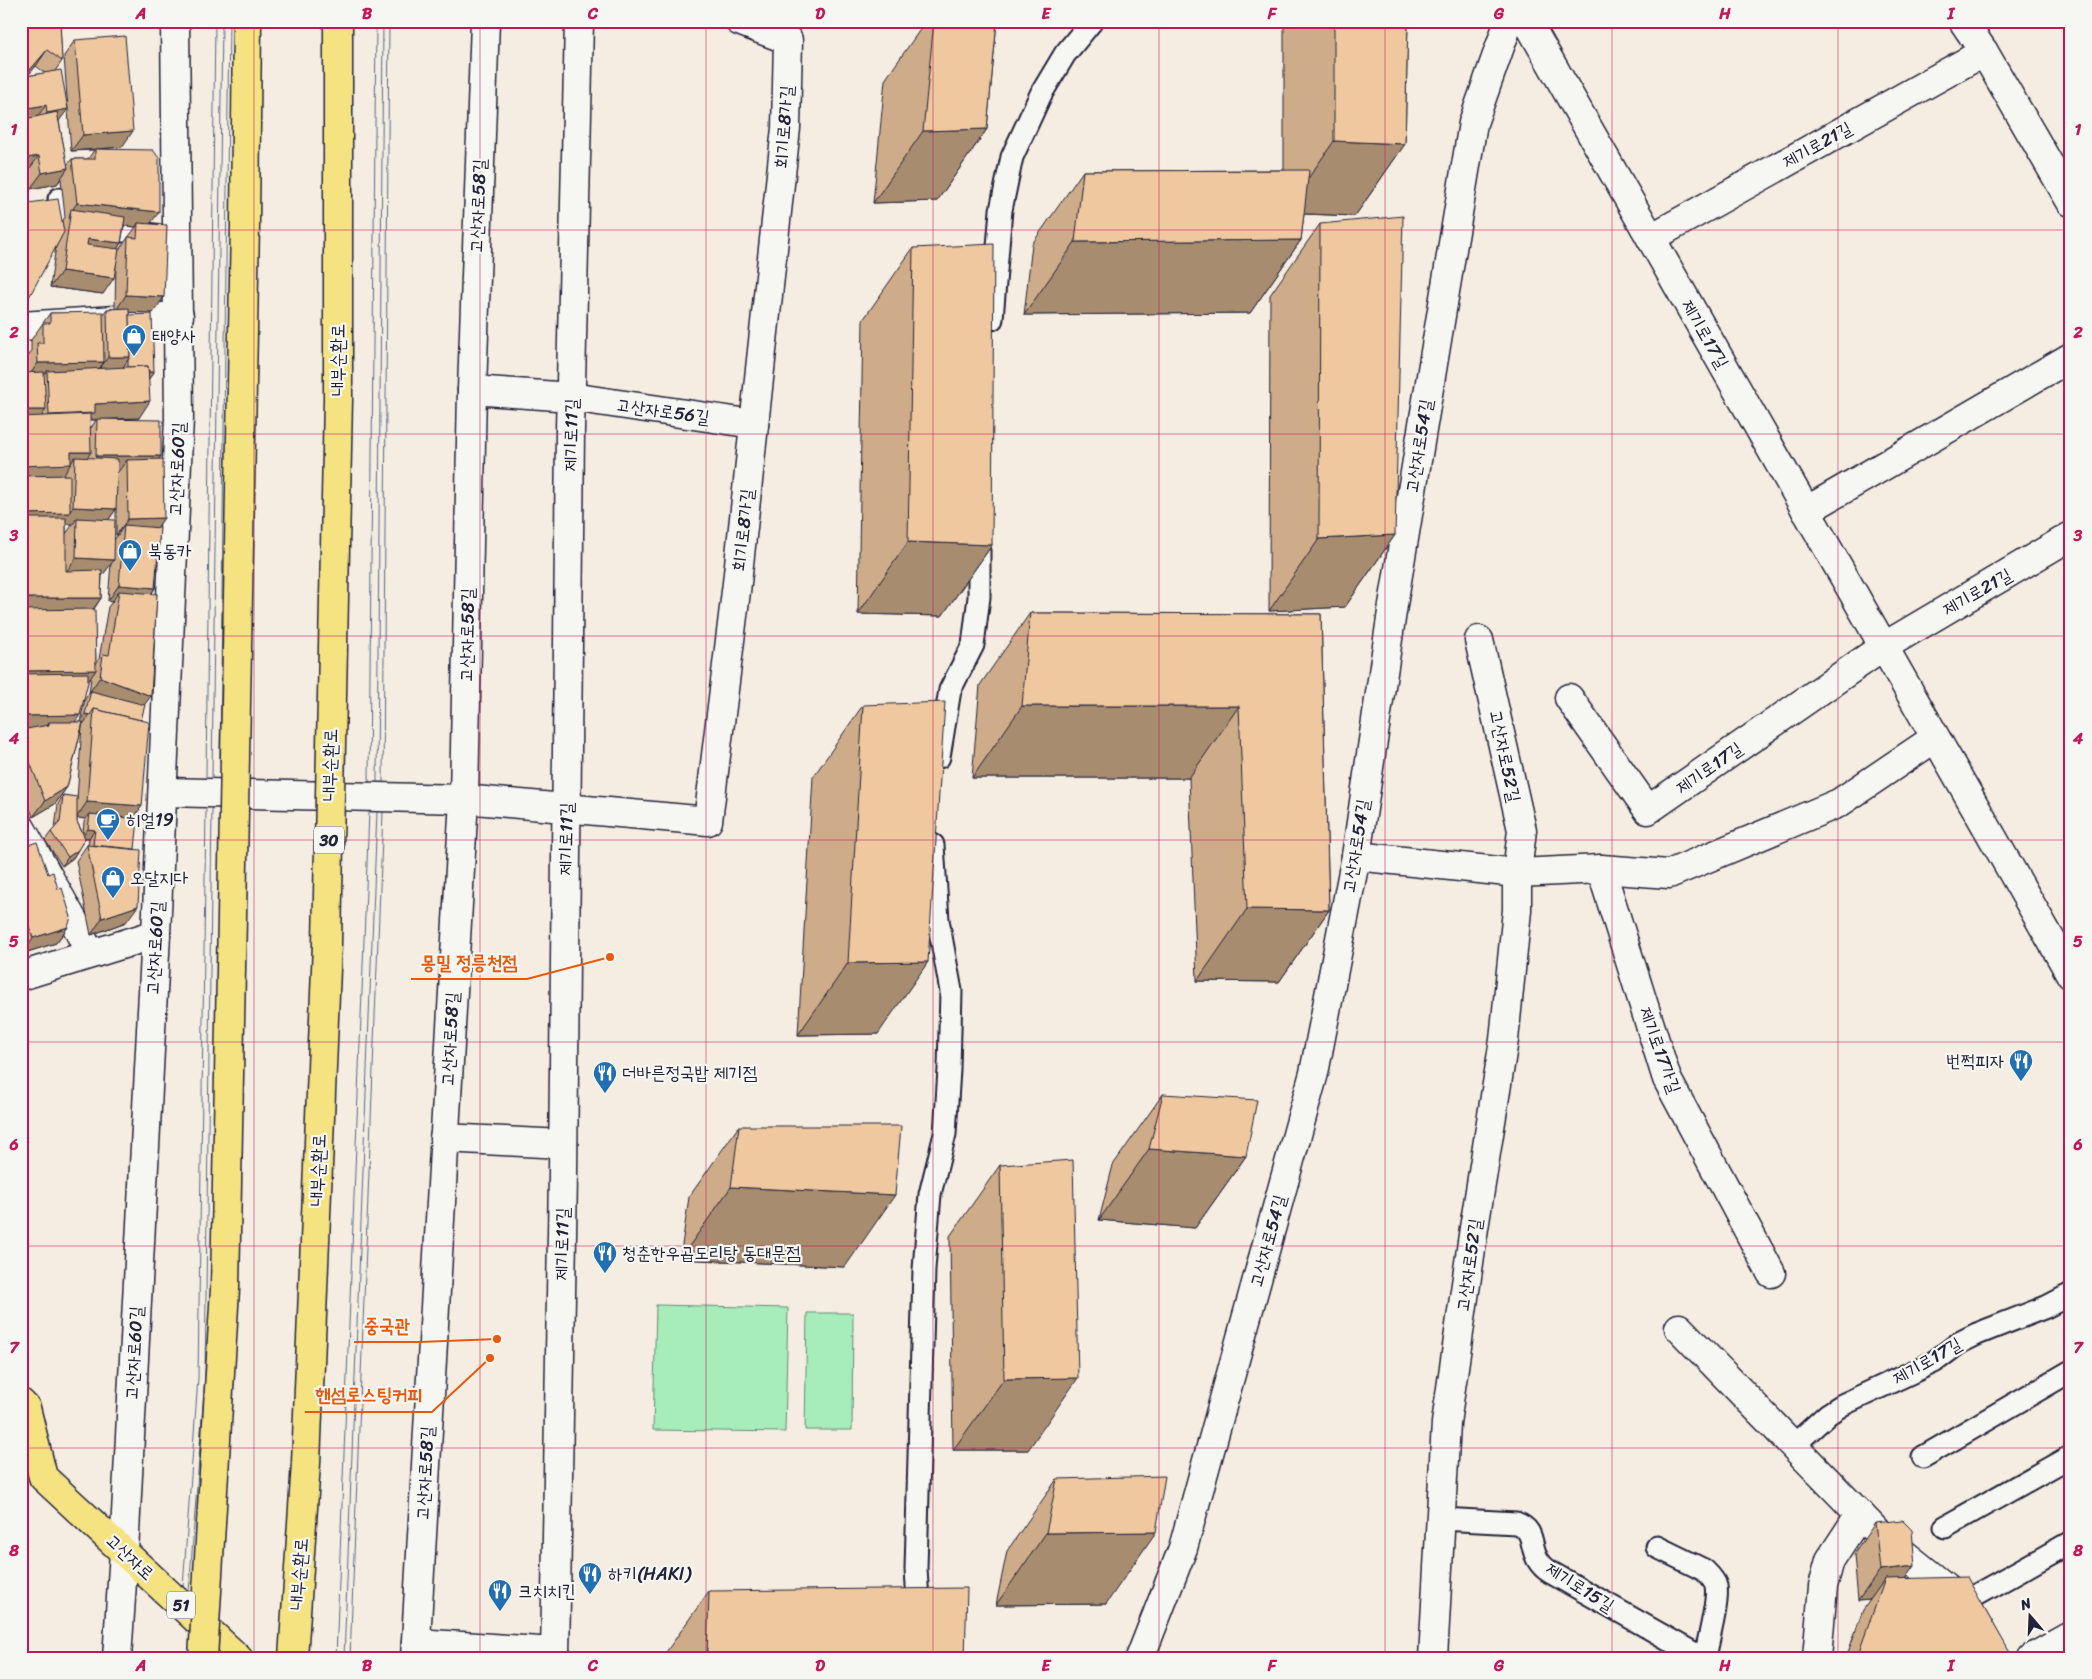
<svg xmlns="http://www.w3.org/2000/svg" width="2092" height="1679" viewBox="0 0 2092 1679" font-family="Sriracha,'Poor Story',sans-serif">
  <rect width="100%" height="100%" fill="#f5ede1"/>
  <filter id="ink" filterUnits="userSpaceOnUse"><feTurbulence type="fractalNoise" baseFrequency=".02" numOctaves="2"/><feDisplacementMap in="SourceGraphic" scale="10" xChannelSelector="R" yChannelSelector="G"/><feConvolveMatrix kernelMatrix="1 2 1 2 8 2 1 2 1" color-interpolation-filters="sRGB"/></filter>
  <g filter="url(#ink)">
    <g fill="#a7edba" stroke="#64887a">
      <path d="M656 1305 788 1308 785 1432 653 1430Z"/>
      <path d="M807 1313H853L852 1430H805Z"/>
    </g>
    <path fill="#f5ede1" d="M222 21H380L377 560 371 912 360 1304 339 1605 359 1622 357 1658H171L191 1378 197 1259Z"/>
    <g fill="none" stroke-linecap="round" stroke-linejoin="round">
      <g stroke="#546888" stroke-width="1">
        <path d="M220 761 229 21"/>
        <path d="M206 778 215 21"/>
        <path d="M212 778 222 21"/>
        <path d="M369 782 376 21"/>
        <path d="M377 782 383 21"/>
        <path d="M383 782 389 21"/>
        <path d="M183 1587 198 1378 206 808"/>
        <path d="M189 1592 205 1378 212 808"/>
        <path d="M336 1658 369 812"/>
        <path d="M344 1658 377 812"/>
        <path d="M350 1658 383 812"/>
      </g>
      <g stroke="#22223b" stroke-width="25">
        <g id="lane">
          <path d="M59 199 61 218 66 223 161 236"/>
          <path d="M992 319 1001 210 1012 157 1041 94 1065 54 1092 21"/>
          <path d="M939 757 950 690 973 645 979 597V534"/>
          <path d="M933 845 938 920 951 991 949 1069 945 1134 930 1194 924 1269 916 1569 918 1601 927 1633 947 1658"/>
          <path d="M1794 1445 1828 1414 1842 1405 1934 1362 1959 1343 1977 1334 2046 1307 2071 1294"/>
          <path d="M1923 1457 2071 1371"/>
          <path d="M1441 1519 1516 1523C1536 1530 1529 1545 1538 1560 1541 1565 1545 1569 1550 1572L1702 1658"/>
          <path d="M1945 1527 2071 1456"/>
          <path d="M1657 1547 1704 1570C1709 1575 1714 1579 1716 1586 1719 1602 1708 1640 1705 1658"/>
          <path d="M1964 1602 2071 1542"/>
        </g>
      </g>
      <g stroke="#22223b" stroke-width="31">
        <g id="street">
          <path d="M1527 21 2071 975"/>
          <path d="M1963 21 1984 52 2071 202"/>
          <path d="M1651 238 1984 52"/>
          <path d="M21 326 179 316"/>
          <path d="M472 390 571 397 754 424"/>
          <path d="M1806 511 2071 357"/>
          <path d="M1569 698 1648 810 1883 647 2071 536"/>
          <path d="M163 792 464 799 708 821 737 583 786 128 788 40 739 21"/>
          <path d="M21 828 78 929 90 954"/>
          <path d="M1356 856 1517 873 1601 869 1669 874 1839 803 1935 738"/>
          <path d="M1601 869 1667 1079 1771 1273"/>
          <path d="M21 976 156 934"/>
          <path d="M444 1138 563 1144"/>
          <path d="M1679 1328 1879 1534 1964 1602 1995 1658"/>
          <path d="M416 1643 555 1652"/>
          <path d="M117 1658 124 1552 156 934 179 418 175 21"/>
          <path d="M415 1658 464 799 472 390 485 21"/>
          <path d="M555 1658 563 1174 570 430 579 21"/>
          <path d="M1140 1658 1183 1548 1314 1073 1356 856 1393 605 1473 123 1509 21"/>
          <path d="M1433 1658 1446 1423 1474 1228 1504 1040 1517 910V873L1522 830 1479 640"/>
          <path d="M1817 1658 1823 1586 1830 1560 1860 1514"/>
          <path d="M2032 1658 2071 1636"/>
        </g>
      </g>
      <g stroke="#22223b" stroke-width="31">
        <path id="primary" d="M21 1403 26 1408 43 1477 238 1658"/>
      </g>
      <use href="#lane" stroke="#f6f6f2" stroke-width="21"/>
      <use href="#street" stroke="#f6f6f2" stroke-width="28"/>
      <use href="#primary" stroke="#f5e382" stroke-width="28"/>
      <g stroke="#22223b" stroke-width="31" stroke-linecap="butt">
        <g id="highway-bridge">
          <path d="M203 1658 225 1289 245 224 247 21"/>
          <path d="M293 1658 306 1463 327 944 338 399V21"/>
        </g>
      </g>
      <use href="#highway-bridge" stroke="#f5e382" stroke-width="28"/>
    </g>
    <g fill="#ceac89" stroke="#22223b" fill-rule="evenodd">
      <path d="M22 21H105L101 27 60 26 62 61 55 71 59 121 67 165 72 159H88L94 150 71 151 64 56 75 40 122 147 99 149 150 224 153 313 129 312V315L154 372 149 378 139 418 110 419 161 456 159 459 155 588 152 593 144 705 141 720 126 922 91 935 76 861 87 845H88L89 838H85L73 858 62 866 45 840 51 832 55 828 58 804 63 795 77 800 82 725 84 723H83L67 787 55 804 33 817 21 785V373H26V360L31 352V340L50 313 103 314 107 309H115L116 263 103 294 50 287 56 246 62 222 65 217 61 179 57 184 30 189 27 172 21 173V23ZM36 66 45 73 27 76ZM124 226 136 227 118 251 117 249 121 243ZM90 420H96L91 428ZM116 509V535H118L114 540 109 519ZM66 524H73L66 534ZM111 563 108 601 112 602 108 607 99 659 96 664 94 609 101 598 102 576ZM91 678 89 693 85 699 80 722H75L88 681ZM77 818 86 819 84 822 83 833 77 822Z"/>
      <path d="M926 21H997L987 129 937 201 873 203 885 80Z"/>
      <path d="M1284 21H1408L1405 144 1355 216 1304 214 1301 240 1250 313 1024 315 1032 244 1083 171 1284 170Z"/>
      <path d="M1320 224 1395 535 1345 607 1269 611 1270 295Z"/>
      <path d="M913 248 992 545 942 616 858 614 863 320Z"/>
      <path d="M1030 613 1321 614 1329 910 1279 982 1197 981 1189 778H972L980 685Z"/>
      <path d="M863 705 878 1034 798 1035 813 777Z"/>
      <path d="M21 823 28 845 48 874 68 927 56 943 24 953 21 958Z"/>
      <path d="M1163 1094 1246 1156 1195 1228 1099 1220 1113 1165Z"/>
      <path d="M739 1126 845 1267 680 1259 689 1197Z"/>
      <path d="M1000 1165 1028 1450H953L950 1236Z"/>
      <path d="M1057 1479 1106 1604 996 1605 1007 1551Z"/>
      <path d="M1875 1523 1907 1578 2013 1658H1846L1863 1610 1870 1600 1858 1601 1854 1554Z"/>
      <path d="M709 1591 965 1658H662Z"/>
    </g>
    <g fill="#a78c6f" stroke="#22223b">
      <path d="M60 21H105L101 27 57 26Z"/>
      <path d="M47 50 36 66 21 84 30 70Z"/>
      <path d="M46 105 34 121 21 123V110L22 109Z"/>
      <path d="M68 109 56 125 35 129 47 113Z"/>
      <path d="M987 129 937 201 873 203 923 131Z"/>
      <path d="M133 131 122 147 71 151 83 135Z"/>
      <path d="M1334 141 1405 144 1355 216 1284 213Z"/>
      <path d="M39 156 27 172 21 173V159Z"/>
      <path d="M68 168 57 184 30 189 42 173Z"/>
      <path d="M77 203 159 212 147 228 138 223 136 227 69 220 70 213Z"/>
      <path d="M88 239 121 243 110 260 76 255Z"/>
      <path d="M1301 240 1250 313 1024 315 1075 242Z"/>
      <path d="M62 271 114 278 103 294 50 287Z"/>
      <path d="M126 295 164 297 153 313 115 312Z"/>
      <path d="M27 301 21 309V302Z"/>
      <path d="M108 357H130L119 373 96 374Z"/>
      <path d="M104 362 92 379 47 371 41 380H26L38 363Z"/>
      <path d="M128 372H154L148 380Z"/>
      <path d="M150 401 139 418 90 420 38 431 49 415 95 404Z"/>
      <path d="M27 410H46L34 426H21V414Z"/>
      <path d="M71 452H91L80 468 75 457 60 481 21 482V466Z"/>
      <path d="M96 456H161L149 473 127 460 118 472H85Z"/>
      <path d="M73 507 116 509 105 525 77 518 73 524H63L21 530V514L69 513Z"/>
      <path d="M164 518 152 535 124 525 118 535H116L128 519Z"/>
      <path d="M1395 535 1345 607 1269 611 1319 539Z"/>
      <path d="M908 542 992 545 942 616 858 614Z"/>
      <path d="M76 558 114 560 102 576 64 575Z"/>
      <path d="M119 585 155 588 144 604 119 591 112 602 108 601Z"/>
      <path d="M21 598H101L90 614H21Z"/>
      <path d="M96 670 85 686 21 687V671Z"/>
      <path d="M100 677 151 696 139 712 91 691 89 693Z"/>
      <path d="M1022 706H1239L1189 778H972Z"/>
      <path d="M85 714 90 715 84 723 80 722Z"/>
      <path d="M80 715 68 732 49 725V722L43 732H21V716Z"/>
      <path d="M67 787 55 804 33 817 45 801Z"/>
      <path d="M87 802 142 806 130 823 90 814 86 819 76 818Z"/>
      <path d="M88 829 95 830 89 838 82 837Z"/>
      <path d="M78 850 73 858 62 866 68 857Z"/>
      <path d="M138 906 126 922 91 935 102 918Z"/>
      <path d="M1247 909 1329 910 1279 982 1197 981Z"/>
      <path d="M68 927 56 943 24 953 21 958V947L28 945 33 938Z"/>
      <path d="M928 962 878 1034 798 1035 848 963Z"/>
      <path d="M1149 1149 1246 1156 1195 1228 1099 1220Z"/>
      <path d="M731 1187 895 1195 845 1267 680 1259Z"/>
      <path d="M1078 1378 1028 1450H953L1004 1379Z"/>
      <path d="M1156 1532 1106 1604 996 1605 1046 1533Z"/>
      <path d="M1915 1566 1893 1597 1885 1579 1870 1600 1858 1601 1880 1570Z"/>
    </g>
    <g fill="#efc89f" stroke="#22223b">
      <path d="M22 21H60L62 61 47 50 30 70 24 65 21 68V23Z"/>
      <path d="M934 21H997L987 129 923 131Z"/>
      <path d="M1334 21H1408L1405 144 1334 141Z"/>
      <path d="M125 36 133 131 83 135 75 40Z"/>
      <path d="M61 70 68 109 47 113 46 105 22 109 21 106V77Z"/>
      <path d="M57 112 68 168 42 173 39 156 21 159V120Z"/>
      <path d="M95 149 153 150 159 158V212L77 203 72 159H95Z"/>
      <path d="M1309 170 1301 240 1075 242 1083 171Z"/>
      <path d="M58 199 64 232 27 301 21 302V204Z"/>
      <path d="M71 209 125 217 121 243 88 239 87 245 119 249 114 278 62 271Z"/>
      <path d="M1403 216 1395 535 1319 539 1320 224Z"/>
      <path d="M138 223 167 225 164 297 126 295 128 237 137 238Z"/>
      <path d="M994 244 992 545 908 542 913 248Z"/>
      <path d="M129 308 130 357H108L107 309Z"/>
      <path d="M103 312 104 362 38 363 37 343H43V323H50V313Z"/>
      <path d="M152 314 154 372H149L148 366 128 367V360L130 357 129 315Z"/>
      <path d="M148 366 150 401 95 404V413L49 415 47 371Z"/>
      <path d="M44 372 46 410H27V414H21V373Z"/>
      <path d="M90 414 91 452H71V464L21 466V417Z"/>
      <path d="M97 419 161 420V456H96Z"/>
      <path d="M75 457 118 459 116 509 73 507Z"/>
      <path d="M163 459 164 518 128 519 127 460Z"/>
      <path d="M70 475V513L21 514V476Z"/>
      <path d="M21 518H66V571L102 570 101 598H21Z"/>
      <path d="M77 518 115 520 114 560 76 558Z"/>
      <path d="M124 525 160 528 155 588 119 585Z"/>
      <path d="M119 591 157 594 151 696 100 677 103 654 109 655Z"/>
      <path d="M95 609 96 670 21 671V610Z"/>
      <path d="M1030 613 1321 614 1329 910 1247 909 1239 706H1022Z"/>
      <path d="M88 673V682L80 715 21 716V674Z"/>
      <path d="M91 691 145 705 141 720 94 709 90 715 85 714Z"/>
      <path d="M945 702 928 962 848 963 863 705Z"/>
      <path d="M94 709 149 722 142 806 87 802Z"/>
      <path d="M49 722H83L67 787 45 801 21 739V730L49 725Z"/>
      <path d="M63 795 77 797V822L85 838 78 850 68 857 51 832 60 822Z"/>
      <path d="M90 814 138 819 135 849 93 845 95 830 88 829Z"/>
      <path d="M21 823 28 845 37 842 48 874 53 872 58 889 62 888 71 917 68 927 33 938 21 902Z"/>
      <path d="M87 845 141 850 138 906 102 918Z"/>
      <path d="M21 915 30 944 21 947Z"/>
      <path d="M1163 1094 1257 1100 1246 1156 1149 1149Z"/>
      <path d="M739 1126H901L895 1195 731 1187Z"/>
      <path d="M1073 1160 1078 1378 1004 1379 1000 1165Z"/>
      <path d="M1165 1476 1156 1532 1046 1533 1057 1479Z"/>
      <path d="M1902 1520 1912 1530 1915 1566 1880 1570 1875 1523Z"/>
      <path d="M1967 1577 2013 1658H1860V1649L1885 1579Z"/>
      <path d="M967 1588 965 1658H707L709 1591Z"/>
    </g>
  </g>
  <path fill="none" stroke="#c2185b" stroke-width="1" stroke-opacity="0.55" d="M254 21V1658M480 21V1658M706 21V1658M933 21V1658M1159 21V1658M1385 21V1658M1612 21V1658M1838 21V1658M21 230H2071M21 434H2071M21 636H2071M21 840H2071M21 1042H2071M21 1246H2071M21 1448H2071"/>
  <defs>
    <g id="shop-pin" transform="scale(1.25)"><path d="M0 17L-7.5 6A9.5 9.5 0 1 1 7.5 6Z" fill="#1f6fb2" stroke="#f6f6f2"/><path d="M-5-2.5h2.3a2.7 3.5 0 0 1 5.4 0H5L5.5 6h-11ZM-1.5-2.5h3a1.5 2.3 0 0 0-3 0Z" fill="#fff"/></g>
    <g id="cafe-pin" transform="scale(1.25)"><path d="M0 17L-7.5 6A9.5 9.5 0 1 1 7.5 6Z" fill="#1f6fb2" stroke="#f6f6f2"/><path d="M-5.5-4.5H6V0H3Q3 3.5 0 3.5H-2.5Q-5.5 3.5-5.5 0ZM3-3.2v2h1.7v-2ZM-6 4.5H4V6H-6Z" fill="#fff"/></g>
    <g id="restaurant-pin" transform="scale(1.25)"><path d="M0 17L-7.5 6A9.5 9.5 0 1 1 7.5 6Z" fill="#1f6fb2" stroke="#f6f6f2"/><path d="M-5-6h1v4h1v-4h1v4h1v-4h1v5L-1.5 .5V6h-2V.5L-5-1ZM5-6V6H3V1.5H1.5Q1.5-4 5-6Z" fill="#fff"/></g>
  </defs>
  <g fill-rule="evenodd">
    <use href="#shop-pin" x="134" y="336"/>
    <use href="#shop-pin" x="130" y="551"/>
    <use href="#cafe-pin" x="108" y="820"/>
    <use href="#shop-pin" x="113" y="878"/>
    <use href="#restaurant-pin" x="2021" y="1061"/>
    <use href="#restaurant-pin" x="605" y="1073"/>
    <use href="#restaurant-pin" x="605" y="1253"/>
    <use href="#restaurant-pin" x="590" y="1574"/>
    <use href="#restaurant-pin" x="500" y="1591"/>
  </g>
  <g text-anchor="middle" stroke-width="4.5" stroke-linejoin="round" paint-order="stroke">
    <g fill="#f6f6f2" stroke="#626272" stroke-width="1">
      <rect x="314" y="826.5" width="30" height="27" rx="4"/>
      <rect x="167" y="1591.5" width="28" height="27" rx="4"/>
    </g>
    <g font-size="16" font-weight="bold" fill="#22223b">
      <text x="329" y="846">30</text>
      <text x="181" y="1611">51</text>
    </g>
    <g font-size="18" fill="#22223b" stroke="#f6f6f2">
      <text transform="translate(784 127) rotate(-86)" y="6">회기로8가길</text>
      <text transform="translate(1817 145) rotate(-29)" y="6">제기로21길</text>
      <text transform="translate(478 206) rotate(-88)" y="6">고산자로58길</text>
      <text transform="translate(1705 334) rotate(60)" y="6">제기로17길</text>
      <text transform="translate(338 360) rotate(-90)" y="6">내부순환로</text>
      <text transform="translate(663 411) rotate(8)" y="6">고산자로56길</text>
      <text transform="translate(571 435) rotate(-89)" y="6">제기로11길</text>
      <text transform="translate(1419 446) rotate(-81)" y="6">고산자로54길</text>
      <text transform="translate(177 469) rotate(-88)" y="6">고산자로60길</text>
      <text transform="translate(743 530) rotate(-84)" y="6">회기로8가길</text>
      <text transform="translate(1977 592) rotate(-30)" y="6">제기로21길</text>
      <text transform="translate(467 635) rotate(-89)" y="6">고산자로58길</text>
      <text transform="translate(1505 756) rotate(78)" y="6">고산자로52길</text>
      <text transform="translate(330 765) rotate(-89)" y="6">내부순환로</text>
      <text transform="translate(1709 768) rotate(-35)" y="6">제기로17길</text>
      <text transform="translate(566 839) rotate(-89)" y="6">제기로11길</text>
      <text transform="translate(1356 846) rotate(-81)" y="6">고산자로54길</text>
      <text transform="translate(155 948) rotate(-87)" y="6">고산자로60길</text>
      <text transform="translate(450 1039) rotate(-87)" y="6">고산자로58길</text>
      <text transform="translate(1660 1050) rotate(70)" y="6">제기로17가길</text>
      <text transform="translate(318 1170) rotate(-88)" y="6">내부순환로</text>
      <text transform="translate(1268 1241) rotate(-75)" y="6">고산자로54길</text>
      <text transform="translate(562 1244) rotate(-89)" y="6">제기로11길</text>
      <text transform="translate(1469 1265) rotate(-82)" y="6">고산자로52길</text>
      <text transform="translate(134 1353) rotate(-87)" y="6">고산자로60길</text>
      <text transform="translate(1927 1361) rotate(-30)" y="6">제기로17길</text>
      <text transform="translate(425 1473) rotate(-87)" y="6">고산자로58길</text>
      <text transform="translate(130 1557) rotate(43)" y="6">고산자로</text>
      <text transform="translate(299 1574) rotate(-86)" y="6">내부순환로</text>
      <text transform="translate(1580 1587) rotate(32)" y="6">제기로15길</text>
    </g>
    <g font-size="18" fill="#22223b" stroke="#f6f6f2" text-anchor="start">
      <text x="152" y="342">태양사</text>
      <text x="148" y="557">북동카</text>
      <text x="126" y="826">히얼19</text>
      <text x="130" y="884">오달지다</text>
      <text x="2004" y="1067" text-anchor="end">번쩍피자</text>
      <text x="622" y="1079">더바른정국밥 제기점</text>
      <text x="622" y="1259">청춘한우곱도리탕 동대문점</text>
      <text x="608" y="1580">하키(HAKI)</text>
      <text x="518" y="1597">크치치킨</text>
    </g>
  </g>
  <path fill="none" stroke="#e8590c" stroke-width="2" d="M610 957L527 979H411M497 1339L420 1342H354M490 1358L432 1412H305"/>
  <g fill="#e8590c" stroke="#f6f6f2" stroke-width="2">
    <circle cx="610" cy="957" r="5"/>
    <circle cx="497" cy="1339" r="5"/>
    <circle cx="490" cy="1358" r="5"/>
  </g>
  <g font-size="19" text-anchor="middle" font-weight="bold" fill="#e8590c" stroke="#f6f6f2" stroke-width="4.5" stroke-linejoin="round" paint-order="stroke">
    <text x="469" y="969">몽밀 정릉천점</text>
    <text x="387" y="1332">중국관</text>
    <text x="369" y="1401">핸섬로스팅커피</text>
  </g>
  <rect width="2092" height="1679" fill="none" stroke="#f6f6f2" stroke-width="55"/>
  <g transform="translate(2030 1616) rotate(341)" stroke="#f6f6f2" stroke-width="4" paint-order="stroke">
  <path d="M0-4L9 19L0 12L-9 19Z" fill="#22223b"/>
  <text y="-8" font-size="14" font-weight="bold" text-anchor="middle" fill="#22223b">N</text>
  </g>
  <rect x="28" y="28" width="2036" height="1624" fill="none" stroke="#c2185b" stroke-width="2"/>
  <g font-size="16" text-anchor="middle" font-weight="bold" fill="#c2185b">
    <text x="141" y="19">A</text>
    <text x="367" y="19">B</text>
    <text x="593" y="19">C</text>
    <text x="820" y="19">D</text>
    <text x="1046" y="19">E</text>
    <text x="1272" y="19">F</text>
    <text x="1499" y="19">G</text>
    <text x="1725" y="19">H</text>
    <text x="1951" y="19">I</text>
    <text x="14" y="135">1</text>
    <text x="2078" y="135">1</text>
    <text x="14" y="338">2</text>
    <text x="2078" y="338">2</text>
    <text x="14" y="541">3</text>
    <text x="2078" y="541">3</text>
    <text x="14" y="744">4</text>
    <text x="2078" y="744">4</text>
    <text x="14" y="947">5</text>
    <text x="2078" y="947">5</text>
    <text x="14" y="1150">6</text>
    <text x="2078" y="1150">6</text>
    <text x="14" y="1353">7</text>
    <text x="2078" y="1353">7</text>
    <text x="14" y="1556">8</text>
    <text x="2078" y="1556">8</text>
    <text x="141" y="1671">A</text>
    <text x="367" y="1671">B</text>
    <text x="593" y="1671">C</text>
    <text x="820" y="1671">D</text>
    <text x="1046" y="1671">E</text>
    <text x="1272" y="1671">F</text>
    <text x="1499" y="1671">G</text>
    <text x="1725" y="1671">H</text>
    <text x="1951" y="1671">I</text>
  </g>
</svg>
